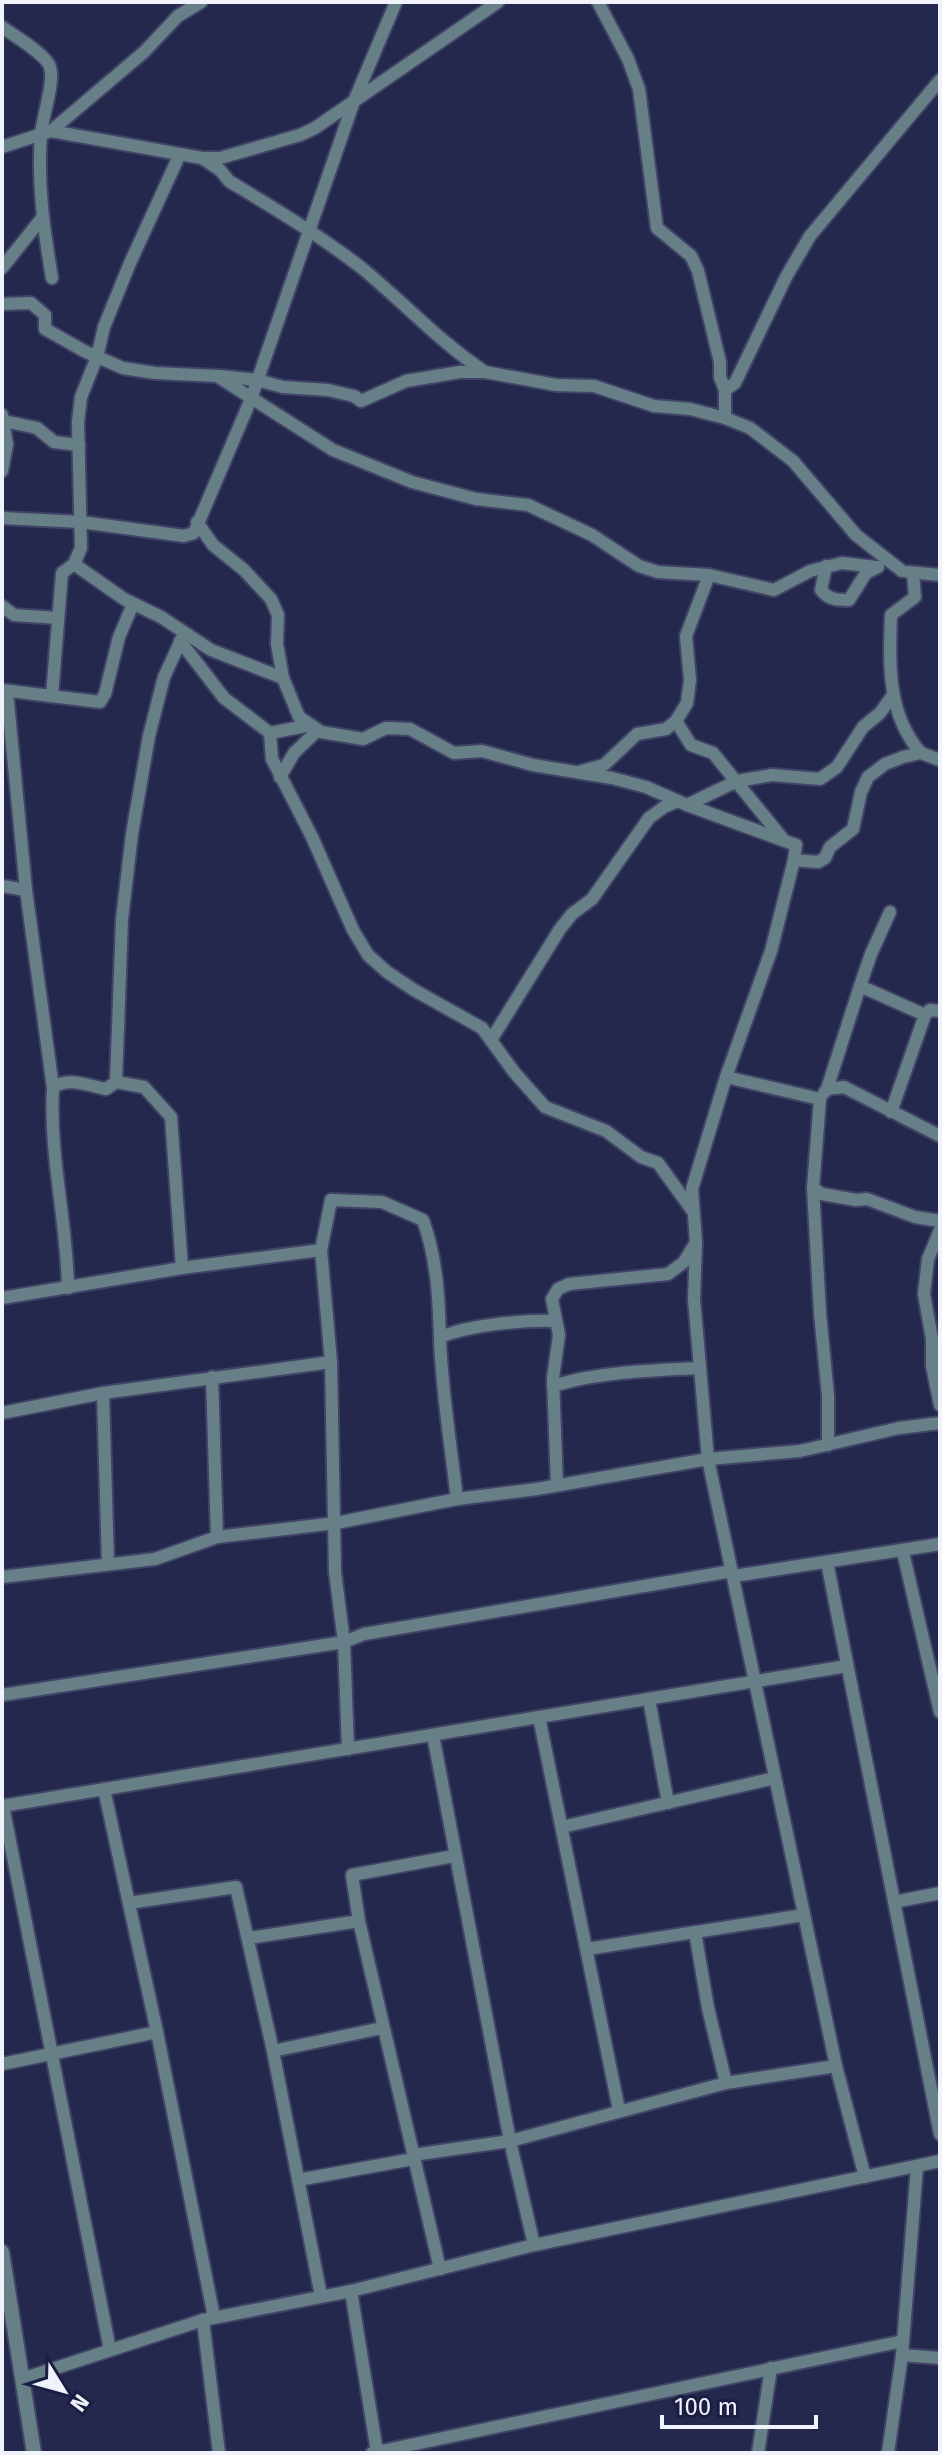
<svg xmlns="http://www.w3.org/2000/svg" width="942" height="2455" viewBox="0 0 942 2455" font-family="'Fira Sans',sans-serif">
  <rect width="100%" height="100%" fill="#24284d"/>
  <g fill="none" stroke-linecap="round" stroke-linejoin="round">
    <g stroke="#414466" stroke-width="16">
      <g id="minor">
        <path d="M598 2 628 59 639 89 657 228 691 256 698 271 720 362V377L725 390V418"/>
        <path d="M2 27C13 35 46 54 50 67 55 83 42 117 41 135 37 182 44 231 52 278"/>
        <path d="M51 131 202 158H220L300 135 315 128 498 2"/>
        <path d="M2 147 51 131 144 52 178 16 201 2"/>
        <path d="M202 158 220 170 229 181C275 209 321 236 363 269 404 303 441 343 485 372"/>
        <path d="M2 268 42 218"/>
        <path d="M2 304 31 303 45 315V329L86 352 123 368 155 373 217 376 333 450 412 482 476 499 528 505 592 535 639 566 658 572 709 575 774 590 810 571 842 563 876 567"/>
        <path d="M219 376 257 380 283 387 328 390 354 396 361 401 406 381 460 372H485L556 385 594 386 654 406 690 409 725 418 750 428 793 461 856 535 902 571"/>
        <path d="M725 390 735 383 786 277 810 236 940 80"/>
        <path d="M2 415 7 444 2 471"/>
        <path d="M4 421 37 428 54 442 79 445"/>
        <path d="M2 518 81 522 184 536 194 533 251 399 354 101 396 2"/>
        <path d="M197 522 213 545 244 570 271 599 278 615 277 644 283 678 299 717 321 732 363 739 386 728 410 729 454 753 482 751 533 765 612 778 646 787 687 805 796 845 794 860 818 862 825 858 830 847 853 829 861 792 868 777 885 764 903 757 921 753 940 760"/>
        <path d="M74 564 124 599 161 617 211 650 283 678"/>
        <path d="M826 566 821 590C829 600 838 600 849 600L866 573 878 567"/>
        <path d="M908 572 940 575"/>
        <path d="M913 573 915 597 891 615C889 663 887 715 921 753"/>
        <path d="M2 606 14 615 57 618"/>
        <path d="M180 641 224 698 270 733 272 759 312 837 353 930 368 955 387 972 414 990 482 1028 514 1072 545 1107 606 1131 641 1157 658 1163 692 1210"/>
        <path d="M2 690 100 702 105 694 119 637 133 604"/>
        <path d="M7 692 26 890 53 1088"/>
        <path d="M52 695 62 573 74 564 81 548 78 422 81 397 97 357 104 327 130 263 180 154"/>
        <path d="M676 721 691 745 713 753 783 839"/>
        <path d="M270 733 311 725"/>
        <path d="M578 772 604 765 637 734 666 729 676 721 687 703 690 680 686 636 709 575"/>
        <path d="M280 777 294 753 318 730"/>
        <path d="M687 805 737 781 772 775 820 779 837 767 863 727 880 713 893 695"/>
        <path d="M794 860 771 951 726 1077 692 1189 696 1242 694 1299 708 1459 836 2066 865 2177"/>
        <path d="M2 886 26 890"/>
        <path d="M860 986 871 954 890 912"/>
        <path d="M491 1040 560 929 572 914 592 899 649 818 664 807 678 801"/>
        <path d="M726 1077 820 1099 813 1188 820 1313 828 1396V1445"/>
        <path d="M116 1082 122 919 132 834 149 736 164 677 182 638"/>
        <path d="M827 1089 860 986 925 1015"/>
        <path d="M824 1093 827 1089 844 1087 940 1136"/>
        <path d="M891 1112 925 1015 930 1010 940 1011"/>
        <path d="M813 1188 822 1194 856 1200 867 1199 915 1217 940 1221"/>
        <path d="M940 1230 928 1259 924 1294 932 1339V1366L940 1405"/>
        <path d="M321 1250 331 1362 335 1572 344 1642 348 1749"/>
        <path d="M68 1288C67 1221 49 1155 53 1088 67 1076 89 1086 106 1089L116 1082 144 1087 171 1117 182 1268"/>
        <path d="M2 1298 182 1268 321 1250 331 1200 382 1202 423 1220C437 1259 439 1299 440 1340 442 1393 451 1447 457 1499"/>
        <path d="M440 1337C470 1325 521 1320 554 1321"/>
        <path d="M212 1377 217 1537"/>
        <path d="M553 1386C597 1372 653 1370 700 1368"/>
        <path d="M103 1393 108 1564"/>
        <path d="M2 1413 103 1393 331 1362"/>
        <path d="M557 1485 553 1378 559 1335 552 1299 558 1289 569 1284 668 1274 684 1262 695 1244"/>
        <path d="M903 1552 940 1712"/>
        <path d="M827 1562 940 2134"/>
        <path d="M734 1576 940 1544"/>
        <path d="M2 1577 155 1559 217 1537 336 1523 457 1499 537 1489 708 1459 800 1451 899 1428 940 1423"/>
        <path d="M2 1695 344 1642 364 1634 732 1571"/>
        <path d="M649 1699 668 1803"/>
        <path d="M539 1717 619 2110"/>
        <path d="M433 1735 510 2141 534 2245"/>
        <path d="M104 1789 157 2032 214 2317"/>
        <path d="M2 1806 847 1666"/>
        <path d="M3 1806 110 2350"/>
        <path d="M562 1827 775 1778"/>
        <path d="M894 1902 940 1893"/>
        <path d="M129 1903 236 1887 273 2051 321 2296"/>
        <path d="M359 1921 440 2269"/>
        <path d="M695 1932 708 2008 726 2083"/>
        <path d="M249 1938 359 1921 352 1875 454 1856"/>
        <path d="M587 1949 804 1915"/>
        <path d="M273 2051 382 2028"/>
        <path d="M2 2064 157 2032"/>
        <path d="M413 2155 510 2141 726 2083 836 2066"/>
        <path d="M298 2180 413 2159"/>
        <path d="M351 2291 377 2452"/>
        <path d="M203 2320 219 2453"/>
        <path d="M902 2355 940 2358"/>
        <path d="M22 2379 203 2320 351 2291 534 2245 940 2161"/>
        <path d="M372 2453 903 2341"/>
        <path d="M758 2453 771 2368"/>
        <path d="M888 2453 902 2355 917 2167"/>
      </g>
    </g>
    <g stroke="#414466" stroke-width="18">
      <path id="tertiary" d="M2 2252 34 2453"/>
    </g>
    <use href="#minor" stroke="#678087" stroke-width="12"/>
    <use href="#tertiary" stroke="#678087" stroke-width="14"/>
  </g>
  <rect width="942" height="2455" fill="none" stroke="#f0f2fc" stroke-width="8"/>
  <g transform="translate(64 2391) rotate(127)" stroke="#1b1e42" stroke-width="6" paint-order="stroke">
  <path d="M0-6L14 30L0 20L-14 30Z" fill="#f0f2fc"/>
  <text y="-12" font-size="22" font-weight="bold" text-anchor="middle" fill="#f0f2fc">N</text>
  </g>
  <path d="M662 2415v12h154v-12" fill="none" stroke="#f0f2fc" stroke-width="4"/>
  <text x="674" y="2415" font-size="24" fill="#f0f2fc" stroke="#1b1e42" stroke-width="6" paint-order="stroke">100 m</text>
</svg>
